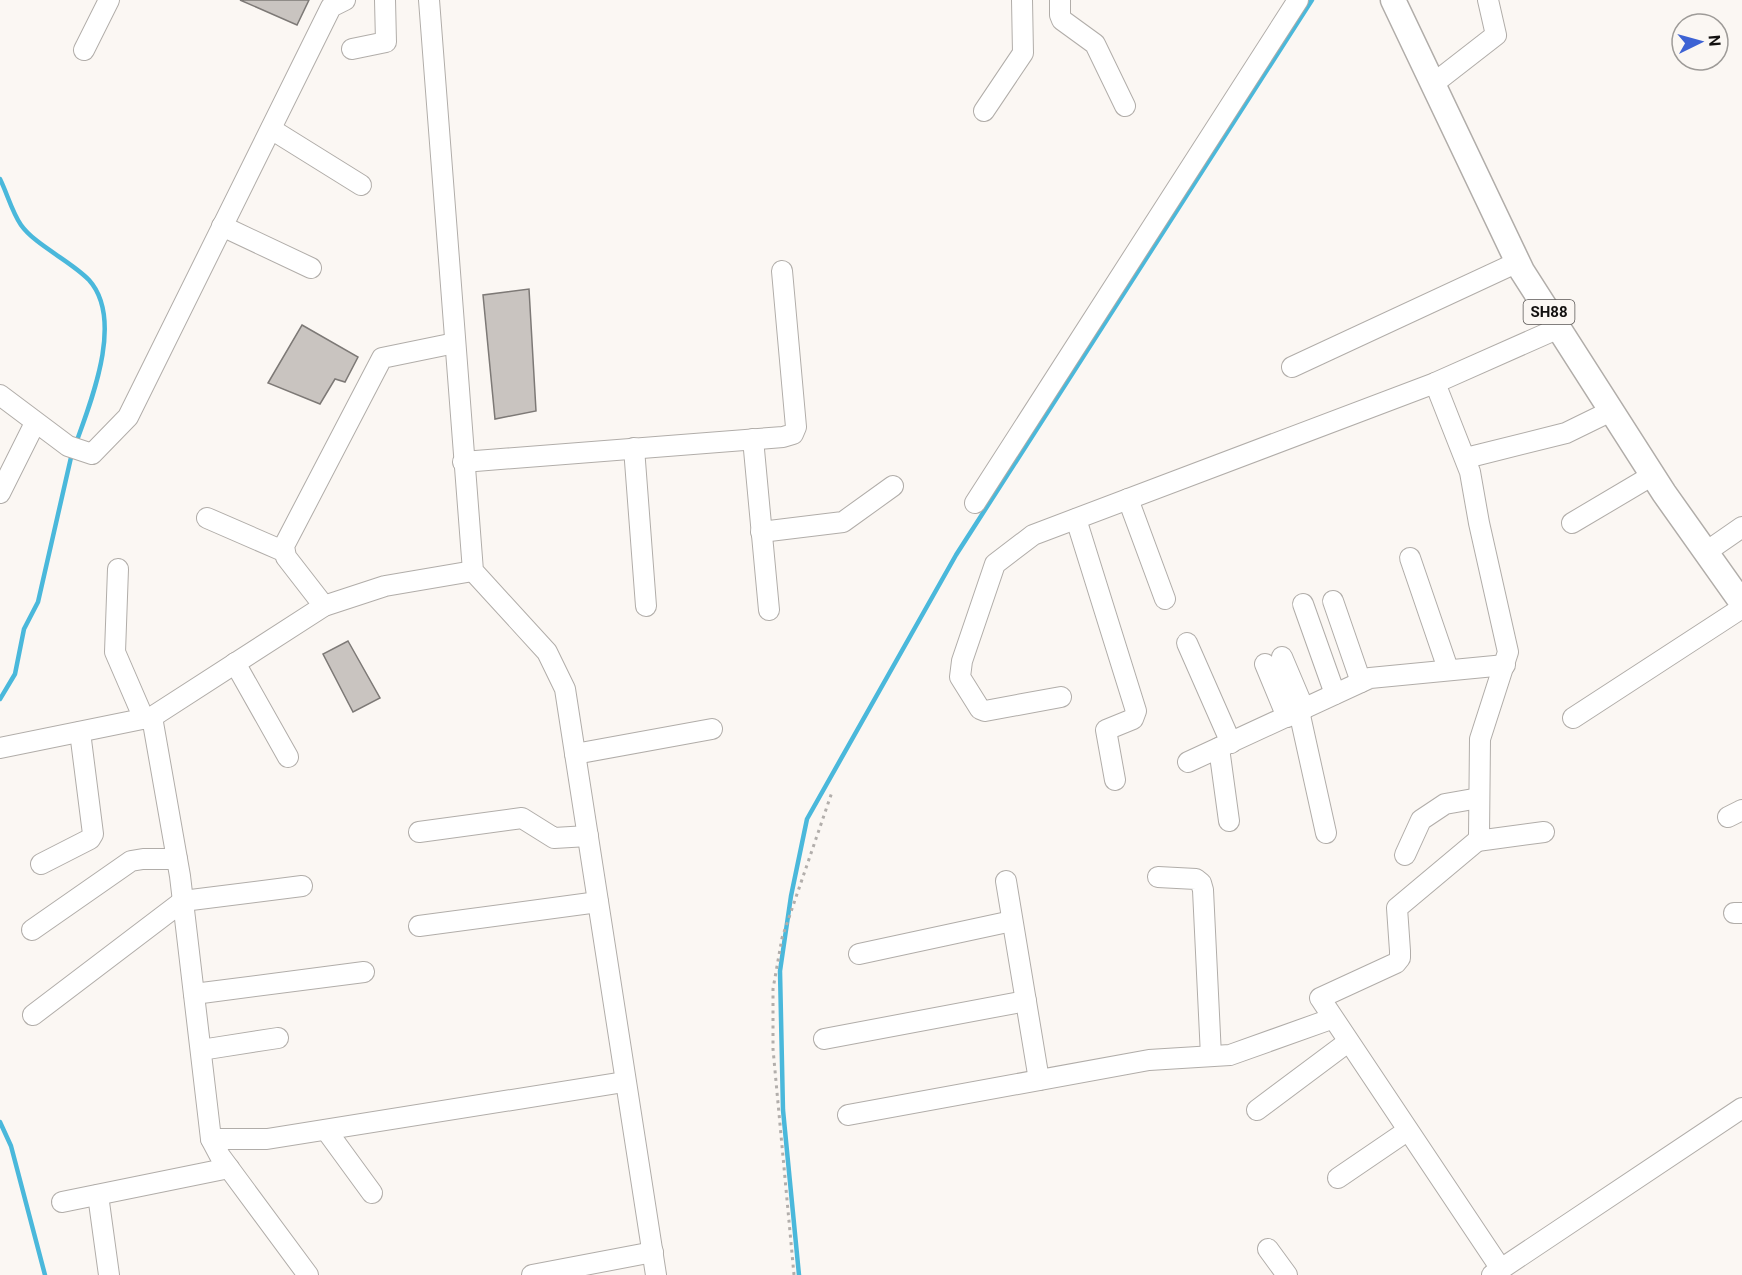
<svg xmlns="http://www.w3.org/2000/svg" width="1742" height="1275" viewBox="0 0 1742 1275" font-family="Roboto,sans-serif">
  <rect width="100%" height="100%" fill="#fbf7f3"/>
  <g fill="none" stroke-linecap="round" stroke-linejoin="round">
    <g stroke="#4ab8db" stroke-width="4.5">
      <path d="M0 179C7 193 12 212 21 225 35 245 71 261 89 280 124 319 92 399 76 443"/>
      <path d="M0 699 15 674 24 629 38 602 72 453"/>
      <path d="M0 1122 11 1146 45 1275"/>
      <path d="M799 1275 783 1110 780 971 791 896 807 819 956 555 1312 0"/>
    </g>
  </g>
  <g fill="#c9c4c0" stroke="#7d7976" stroke-width="1.5">
    <path d="M240 0H309L297 25Z"/>
    <path d="M529 289 536 411 495 419 483 295Z"/>
    <path d="M302 325 358 357 345 382 335 379 320 404 268 383Z"/>
    <path d="M348 641 380 698 353 712 323 654Z"/>
  </g>
  <g fill="none" stroke-linecap="round" stroke-linejoin="round">
    <g stroke="#b1ada9" stroke-width="22">
      <g id="minor">
        <path d="M429 0 473 571 547 652 565 689 656 1275"/>
        <path d="M1060 0V15L1062 20 1095 44 1125 106"/>
        <path d="M352 49 386 42 385 0"/>
        <path d="M84 50 109 0"/>
        <path d="M1433 84 1496 35 1488 0"/>
        <path d="M984 111 1023 53 1022 0"/>
        <path d="M271 129 361 185"/>
        <path d="M222 226 311 268"/>
        <path d="M1292 367 1518 262"/>
        <path d="M1435 383 1470 472 1479 523 1508 652 1480 739 1479 836 1477 841 1397 908 1400 951V958L1396 963 1320 998 1501 1269"/>
        <path d="M0 395 68 446 92 454 128 417 331 7 345 0"/>
        <path d="M753 439 769 610"/>
        <path d="M634 448 646 606"/>
        <path d="M1466 458 1566 433 1611 411"/>
        <path d="M463 462 783 437 793 434 796 427 782 271"/>
        <path d="M0 493 35 423"/>
        <path d="M1128 499 1165 599"/>
        <path d="M975 503 1298 0"/>
        <path d="M207 518 283 551"/>
        <path d="M1076 519 1136 711 1133 719 1106 730 1115 780"/>
        <path d="M1572 523 1653 475"/>
        <path d="M761 532 843 522 893 486"/>
        <path d="M1706 552 1742 527"/>
        <path d="M1410 558 1448 669"/>
        <path d="M118 569 115 652 144 719"/>
        <path d="M1333 601 1361 682"/>
        <path d="M1303 604 1335 694"/>
        <path d="M324 606 286 557 284 546 382 358 455 343"/>
        <path d="M1187 643 1231 743"/>
        <path d="M1282 657 1304 709"/>
        <path d="M235 663 288 757"/>
        <path d="M1265 664 1287 717"/>
        <path d="M1061 697 985 711 980 709 960 677 962 661 995 564 1033 535 1435 383 1559 328"/>
        <path d="M1299 711 1326 833"/>
        <path d="M152 717 180 876 211 1139 220 1156 308 1275"/>
        <path d="M1573 718 1742 608"/>
        <path d="M0 748 152 717 324 606 385 586 473 571"/>
        <path d="M1219 748 1229 821"/>
        <path d="M575 754 712 729"/>
        <path d="M1188 762 1370 678 1505 665"/>
        <path d="M1728 817 1742 810"/>
        <path d="M419 832 522 818 554 838 588 836"/>
        <path d="M1477 841 1544 832"/>
        <path d="M1405 855 1421 820 1445 804 1479 798"/>
        <path d="M41 864 90 839 93 834 80 732"/>
        <path d="M1158 877 1196 879 1201 883 1203 890 1211 1056"/>
        <path d="M1006 881 1039 1080"/>
        <path d="M1734 913H1742"/>
        <path d="M419 926 598 902"/>
        <path d="M32 930 131 861 143 859H177"/>
        <path d="M859 954 1012 921"/>
        <path d="M194 994 364 972"/>
        <path d="M33 1015 183 901 302 886"/>
        <path d="M824 1039 1026 1001"/>
        <path d="M201 1050 278 1038"/>
        <path d="M1257 1110 1348 1042"/>
        <path d="M848 1115 1149 1060 1230 1055 1331 1019"/>
        <path d="M326 1130 372 1193"/>
        <path d="M211 1139H267L624 1082"/>
        <path d="M1338 1178 1407 1131"/>
        <path d="M98 1195 109 1275"/>
        <path d="M62 1202 229 1168"/>
        <path d="M1268 1249 1287 1275"/>
        <path d="M532 1275 653 1252"/>
        <path d="M1492 1275 1742 1108"/>
      </g>
    </g>
    <g stroke="#b1ada9" stroke-width="27">
      <path id="major" d="M1393 0 1522 271 1664 493 1742 603"/>
    </g>
    <path stroke="#b2aeab" stroke-width="3" stroke-dasharray="3 4.5" stroke-linecap="butt" d="M794 1275 773 1049V989L782 938 832 792"/>
    <use href="#minor" stroke="#fff" stroke-width="20"/>
    <use href="#major" stroke="#fff" stroke-width="24"/>
  </g>
  <g text-anchor="middle" stroke-width="5" stroke-linejoin="round" paint-order="stroke">
    <rect fill="#fbf7f3" stroke="#595654" stroke-width="1.5" x="1523.5" y="300" width="51" height="24" rx="4.5"/>
    <g font-size="15" font-weight="bold" fill="#131110">
      <text x="1549" y="317">SH88</text>
    </g>
  </g>
  <g transform="translate(1700 42) rotate(85)"><circle r="28" fill="#fbf7f3" stroke="#9e9b98" stroke-width="1.5"/>
  <path d="M0-4.5L10 22L0 15L-10 22Z" fill="#3d62d4"/>
  <text y="-9" font-size="16" font-weight="bold" text-anchor="middle" fill="#131110">N</text>
  </g>
</svg>
